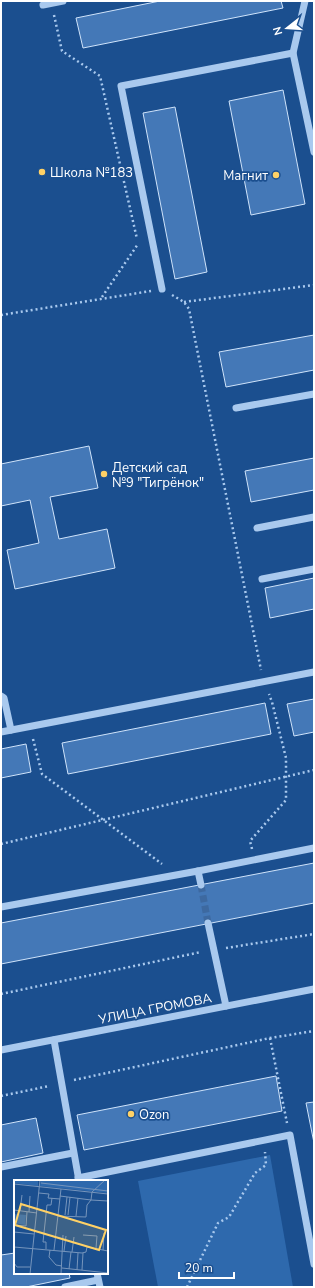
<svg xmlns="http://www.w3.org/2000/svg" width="315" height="1288" viewBox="0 0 315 1288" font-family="'Nunito Sans',sans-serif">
  <rect width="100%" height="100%" fill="#1b4f8f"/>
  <path fill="#2e69ad" d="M270 1155 293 1287H158L138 1181Z"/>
  <g fill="#4478b7" stroke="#cfe3fa">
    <path d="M160 1H281L283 8 83 48 76 18Z"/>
    <path d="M283 90 305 204 251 215 229 101Z"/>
    <path d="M175 107 207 272 175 279 143 113Z"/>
    <path d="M314 335V370L226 387 219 352Z"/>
    <path d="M89 446 98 488 50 497 59 539 107 529 115 568 15 589 7 550 39 543 30 500 1 506V464Z"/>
    <path d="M314 458V490L251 502 245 471Z"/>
    <path d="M314 578V609L270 618 265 588Z"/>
    <path d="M314 699V732L294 736 287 704Z"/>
    <path d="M265 703 271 734 68 774 62 743Z"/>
    <path d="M26 744 31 772 1 778V749Z"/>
    <path d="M314 863V903L1 964V923Z"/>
    <path d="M276 1076 282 1111 84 1150 77 1115Z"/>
    <path d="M314 1102V1143L306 1103Z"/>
    <path d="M36 1118 43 1153 1 1162V1125Z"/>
    <path d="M15 1253V1273H69L70 1278 26 1287H1V1255Z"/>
  </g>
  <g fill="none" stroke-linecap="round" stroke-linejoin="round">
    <path stroke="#3d69a0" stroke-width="7" stroke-dasharray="7 3.5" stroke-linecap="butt" d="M201 885 208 923"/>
    <g stroke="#a9c9ee" stroke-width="2.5" stroke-dasharray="2 3" stroke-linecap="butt">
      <path d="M54 15 62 51 100 76 137 239"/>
      <path d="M172 295 184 302 189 309 261 670"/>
      <path d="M102 297 138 244"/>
      <path d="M184 302 314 285"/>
      <path d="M1 315 151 291"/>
      <path d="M33 739 42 774 162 864"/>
      <path d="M1 844 314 770"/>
      <path d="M252 849 250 841 286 800V758L272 702 269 694"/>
      <path d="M226 948 314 934"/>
      <path d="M1 994 201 952"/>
      <path d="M270 1038 287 1123"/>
      <path d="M74 1080 270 1038 314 1031"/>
      <path d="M1 1096 49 1086"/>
      <path d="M187 1287 218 1223 229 1217 255 1173 266 1165 265 1152"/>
    </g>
    <g stroke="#a9c9ee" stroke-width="7">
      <path d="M305 1 293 53 314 152"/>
      <path d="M43 5 63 1"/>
      <path d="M162 289 121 86 293 53"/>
      <path d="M236 408 314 394"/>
      <path d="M257 528 314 517"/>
      <path d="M262 579 314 569"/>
      <path d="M1 696 4 698 11 730"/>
      <path d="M1 732 314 672"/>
      <path d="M198 871 201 885"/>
      <path d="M1 907 198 871 314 848"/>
      <path d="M208 923 226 1006"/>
      <path d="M54 1040 79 1181"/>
      <path d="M1 1050 314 989"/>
      <path d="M1 1167 73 1153"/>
      <path d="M78 1178 290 1135 314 1264"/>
      <path d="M97 1273 100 1287"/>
      <path d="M65 1287 98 1280"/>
    </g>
  </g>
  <g fill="#ffd166" stroke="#1b4f8f" stroke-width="1.5">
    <circle cx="42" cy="172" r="4"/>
    <circle cx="276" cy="175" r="4"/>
    <circle cx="104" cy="474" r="4"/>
    <circle cx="131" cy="1114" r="4"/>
  </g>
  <g text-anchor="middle" stroke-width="3.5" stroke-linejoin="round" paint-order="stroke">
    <g font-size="13" fill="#fff" stroke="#1b4f8f" text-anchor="start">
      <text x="50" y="177">Школа №183</text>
      <text x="268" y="180" text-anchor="end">Магнит</text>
      <text x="112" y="472">Детский сад<tspan x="112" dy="15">№9 "Тигрёнок"</tspan></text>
      <text x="139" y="1119">Ozon</text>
    </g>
    <g font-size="13" fill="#fff" stroke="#1b4f8f">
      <text transform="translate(155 1008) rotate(-11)" y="5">УЛИЦА ГРОМОВА</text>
    </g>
  </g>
  <g transform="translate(14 1180)">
    <rect width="94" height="94" fill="#1b4f8f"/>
    <path d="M0 0H24V6L0 3ZM27 0H94V13L26 6ZM1 34 12 35 11 45 0 43Z" fill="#2e69ad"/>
    <path fill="none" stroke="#7695bc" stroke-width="1" d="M91 0 78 12 77 20 94 21M27 3 94 11M0 4 94 14M25 13 35 14 34 18 46 19M0 30 23 33M6 31 8 15M15 32 16 16M51 35 53 17M54 35 56 17M44 36 72 37 73 25 77 20 46 16M62 36 64 18M0 45 12 46 13 32M0 52 20 54M69 55 83 56 82 68M0 67 68 73 72 72 73 67 94 71M32 69V62H29L33 25H37L38 18M36 70 35 77 42 85 48 86M40 70 47 9M89 70 90 53M50 71 52 56M58 72 60 57M0 83 3 87H16M48 88 94 93M55 89 57 72M63 90 64 73M68 90 69 73M16 94 26 0M47 94 49 55"/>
    <path fill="#ffd166" fill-opacity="0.15" stroke="#ffd166" stroke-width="2" d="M7 24 92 50 85 70 1 45Z"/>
    <rect width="94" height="94" fill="none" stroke="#fff" stroke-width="2"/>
  </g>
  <rect width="315" height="1288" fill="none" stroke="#ffffff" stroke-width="4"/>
  <g transform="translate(287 28) rotate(253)" stroke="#1b4f8f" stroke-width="3" paint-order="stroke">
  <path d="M0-3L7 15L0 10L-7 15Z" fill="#ffffff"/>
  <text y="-6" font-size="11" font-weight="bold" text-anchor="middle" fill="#ffffff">N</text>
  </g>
  <path d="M179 1272v6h55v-6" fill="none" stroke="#ffffff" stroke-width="2"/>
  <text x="185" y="1272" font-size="12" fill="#ffffff" stroke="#1b4f8f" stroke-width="3" paint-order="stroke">20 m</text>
</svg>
